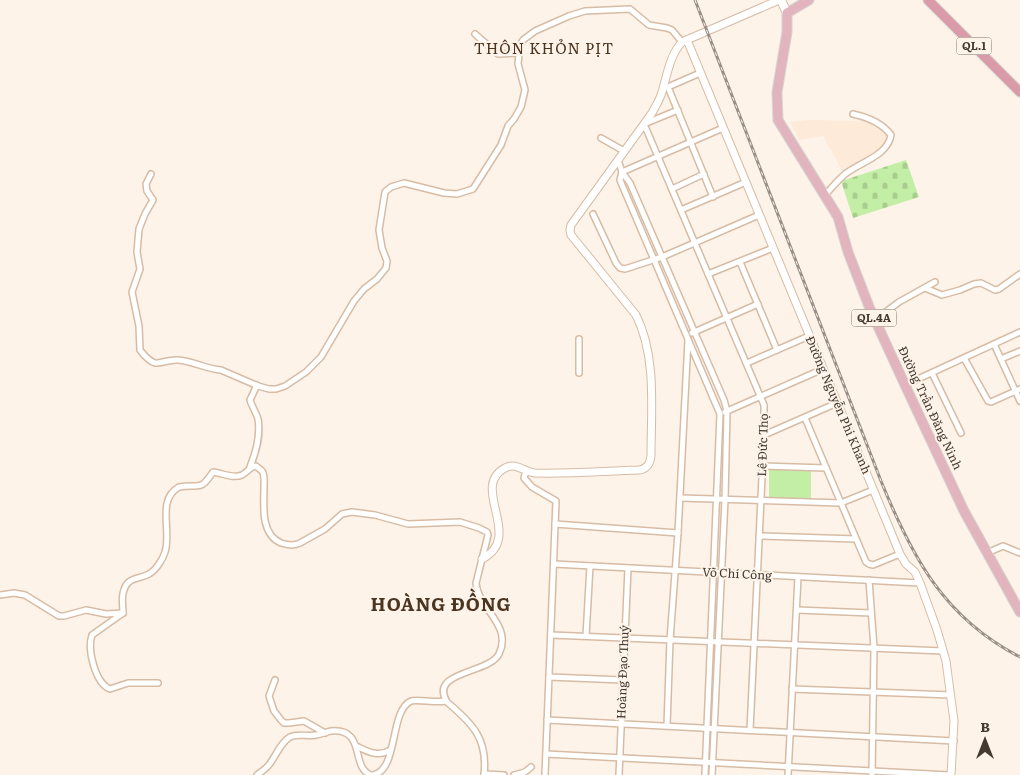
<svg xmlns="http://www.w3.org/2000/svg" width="1020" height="775" viewBox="0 0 1020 775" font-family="Literata,serif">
  <defs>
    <pattern id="cemetery-stones" width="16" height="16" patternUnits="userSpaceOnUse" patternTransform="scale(1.25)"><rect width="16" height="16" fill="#c3eea5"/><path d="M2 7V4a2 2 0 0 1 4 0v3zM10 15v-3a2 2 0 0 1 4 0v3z" fill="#a9cd8e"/></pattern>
  </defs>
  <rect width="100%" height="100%" fill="#fef3e9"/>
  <path fill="#feead8" d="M808 120 869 121 884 130 888 137 877 153 843 172 823 136 799 140 790 122Z"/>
  <path fill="url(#cemetery-stones)" d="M906 160 919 197 853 218 841 181Z"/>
  <path fill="#c3eea5" d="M769 469H811V499L769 498Z"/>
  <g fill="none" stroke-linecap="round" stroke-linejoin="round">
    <g stroke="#d7bca5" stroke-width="8">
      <g id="minor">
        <path d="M475 34 498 54 519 53"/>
        <path d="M700 73 668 87 713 197"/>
        <path d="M678 110 644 124 764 405V435L750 730"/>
        <path d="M601 138 624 151"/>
        <path d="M618 160 622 172 630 183 724 400 727 411 725 499 712 775"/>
        <path d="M622 172 620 180 622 185 720 414 705 775"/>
        <path d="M622 172 723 128"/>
        <path d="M151 174 146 184 147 191 153 200 145 214 139 229 137 252 140 269 132 292 139 326 140 350C143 354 149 361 155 363 159 364 171 359 178 360 193 361 206 369 221 370L258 386 269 389H276L285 386 306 372 321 357 354 301 364 289 377 279 386 268 387 261 382 248 379 230 385 192 391 187 404 183 444 193 457 194 473 189 501 145 508 126 514 119 521 107 525 90 518 64 520 45 523 40 535 31 569 16 585 11 630 9 649 25 667 28 672 30 682 42"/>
        <path d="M672 189 704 174"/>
        <path d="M824 196C831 189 837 181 844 175 858 163 888 156 891 135 882 123 867 117 853 114"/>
        <path d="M681 210 746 182"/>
        <path d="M593 214 616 263 620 268 625 269 662 257 759 215"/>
        <path d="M740 262 777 350"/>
        <path d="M708 274 773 248"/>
        <path d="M925 288 942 295 960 290 974 284 981 283 995 290 999 289 1020 274"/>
        <path d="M875 320 899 302 935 282"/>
        <path d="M692 333 758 304"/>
        <path d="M579 339V373"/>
        <path d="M994 344 1020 401"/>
        <path d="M964 358 988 401 991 402 1020 389"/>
        <path d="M1001 359 1020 351"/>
        <path d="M747 363 809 336"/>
        <path d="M932 373 961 433"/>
        <path d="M905 385 1020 332"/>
        <path d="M725 412 823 369"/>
        <path d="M805 418 866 562 869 564 873 565 900 554"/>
        <path d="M764 435 837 403"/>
        <path d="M763 466 826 468"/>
        <path d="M250 467C256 452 261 436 258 419 256 412 252 407 250 400L257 385"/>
        <path d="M526 471 524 478 532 487 556 501 545 775"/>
        <path d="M680 498 841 503 873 490"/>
        <path d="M555 524 678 533"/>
        <path d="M759 536 856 539"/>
        <path d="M987 553 1003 546 1020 553"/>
        <path d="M554 564 920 583"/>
        <path d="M869 580 874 648 872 775"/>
        <path d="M0 595 14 593 25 595 59 616H64L86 610 106 614 123 613"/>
        <path d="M797 610 871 613"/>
        <path d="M123 613C123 606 121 597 124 590 127 577 140 579 149 574 156 570 163 559 165 552 172 531 156 500 179 487 200 483 199 493 213 472 222 473 233 479 242 475 248 472 249 467 256 466 258 468 260 469 262 471 265 475 264 482 264 487 264 505 260 534 281 543 287 545 294 546 300 543L325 529 342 514 352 512 375 515 408 524 460 522 479 528 487 532 488 535 476 583C478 609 513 625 499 654 489 674 428 671 447 702 473 724 488 739 484 775"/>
        <path d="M123 613 92 635C87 649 95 683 110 689L128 683H158"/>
        <path d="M551 635 943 651"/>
        <path d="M586 636 590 566"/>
        <path d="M549 677 623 680"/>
        <path d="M275 680 269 696 274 711 281 720 284 723H289L304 721 325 733"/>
        <path d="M792 689 951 695"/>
        <path d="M547 720 954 741"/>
        <path d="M667 726 670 640 678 533 688 340"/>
        <path d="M356 746C367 751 378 758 390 750"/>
        <path d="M546 754 949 775"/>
        <path d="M484 774 504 775"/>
        <path d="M257 775C262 771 268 768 271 762 277 754 280 743 290 737 298 733 308 737 316 735 322 734 326 732 331 731 367 728 350 768 371 775"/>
        <path d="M373 775C399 770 389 711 411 701 416 699 437 703 446 701"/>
        <path d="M514 775 525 772 531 767"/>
        <path d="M619 775 628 568"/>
        <path d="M788 775 798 577"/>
      </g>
    </g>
    <g stroke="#d7bca5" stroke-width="9">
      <g id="tertiary">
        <path d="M687 40 900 554 906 564 915 572 920 583 937 630 946 661 954 721 951 775"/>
        <path d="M482 559C525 537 469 487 505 468 516 462 524 472 535 473 569 474 604 471 639 470 647 469 650 464 651 456 651 410 657 357 636 315L571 235 570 230 571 225 652 113C655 107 659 101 661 95 667 77 669 56 682 42L779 0"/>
      </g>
    </g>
    <g stroke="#d7bca5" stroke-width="10">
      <path id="secondary" d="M781 0 787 13"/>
    </g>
    <g stroke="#d6d4d2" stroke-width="11">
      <path id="primary" d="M809 0 787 13V32L777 92 778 120 838 217 848 252 870 309 905 385 964 511 1020 612"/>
    </g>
    <g stroke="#d6d4d2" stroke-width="11">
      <path id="trunk" d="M928 0 1020 92"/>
    </g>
    <use href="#minor" stroke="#fff" stroke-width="5"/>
    <use href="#tertiary" stroke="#fff" stroke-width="7"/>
    <use href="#secondary" stroke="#fff" stroke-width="8"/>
    <use href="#primary" stroke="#e2b4bd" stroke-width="9"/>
    <use href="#trunk" stroke="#d89ba7" stroke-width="9"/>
    <g stroke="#9a8f86" stroke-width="3">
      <path id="rail" d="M695 0 881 481C912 557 944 618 1020 657"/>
    </g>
    <use href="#rail" stroke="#fef3e9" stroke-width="1" stroke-dasharray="4" stroke-linecap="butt"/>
  </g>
  <g text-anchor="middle" stroke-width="4" stroke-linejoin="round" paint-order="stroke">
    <g fill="#fef3e9" stroke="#7c7268" stroke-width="1">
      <rect x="956.5" y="37.5" width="35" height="17" rx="4"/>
      <rect x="851.5" y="309.5" width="45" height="17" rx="4"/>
    </g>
    <g font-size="11" font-weight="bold" fill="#453a31">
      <text x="974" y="50">QL.1</text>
      <text x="874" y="322">QL.4A</text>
    </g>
    <g font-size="12" fill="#453a31" stroke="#fef3e9">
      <text transform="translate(838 405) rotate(67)" y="4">Đường Nguyễn Phi Khanh</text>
      <text transform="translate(930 408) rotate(65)" y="4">Đường Trần Đăng Ninh</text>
      <text transform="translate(763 445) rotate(-88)" y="4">Lê Đức Thọ</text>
      <text transform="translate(737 574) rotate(3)" y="4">Võ Chí Công</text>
      <text transform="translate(623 672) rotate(-88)" y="4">Hoàng Đạo Thuý</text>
    </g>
    <g font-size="15" letter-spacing="1" fill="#4b3521" stroke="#fef3e9">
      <text x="544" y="54">THÔN KHỎN PỊT</text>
    </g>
    <g font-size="18" font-weight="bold" letter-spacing="1" fill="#4b3521" stroke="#fef3e9">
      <text x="441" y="611">HOÀNG ĐỒNG</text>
    </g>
  </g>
  <g transform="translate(985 740)" stroke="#fef3e9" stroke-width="4" paint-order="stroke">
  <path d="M0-4L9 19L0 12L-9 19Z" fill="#453a31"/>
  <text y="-8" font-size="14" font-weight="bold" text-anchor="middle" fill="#453a31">B</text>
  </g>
</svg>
